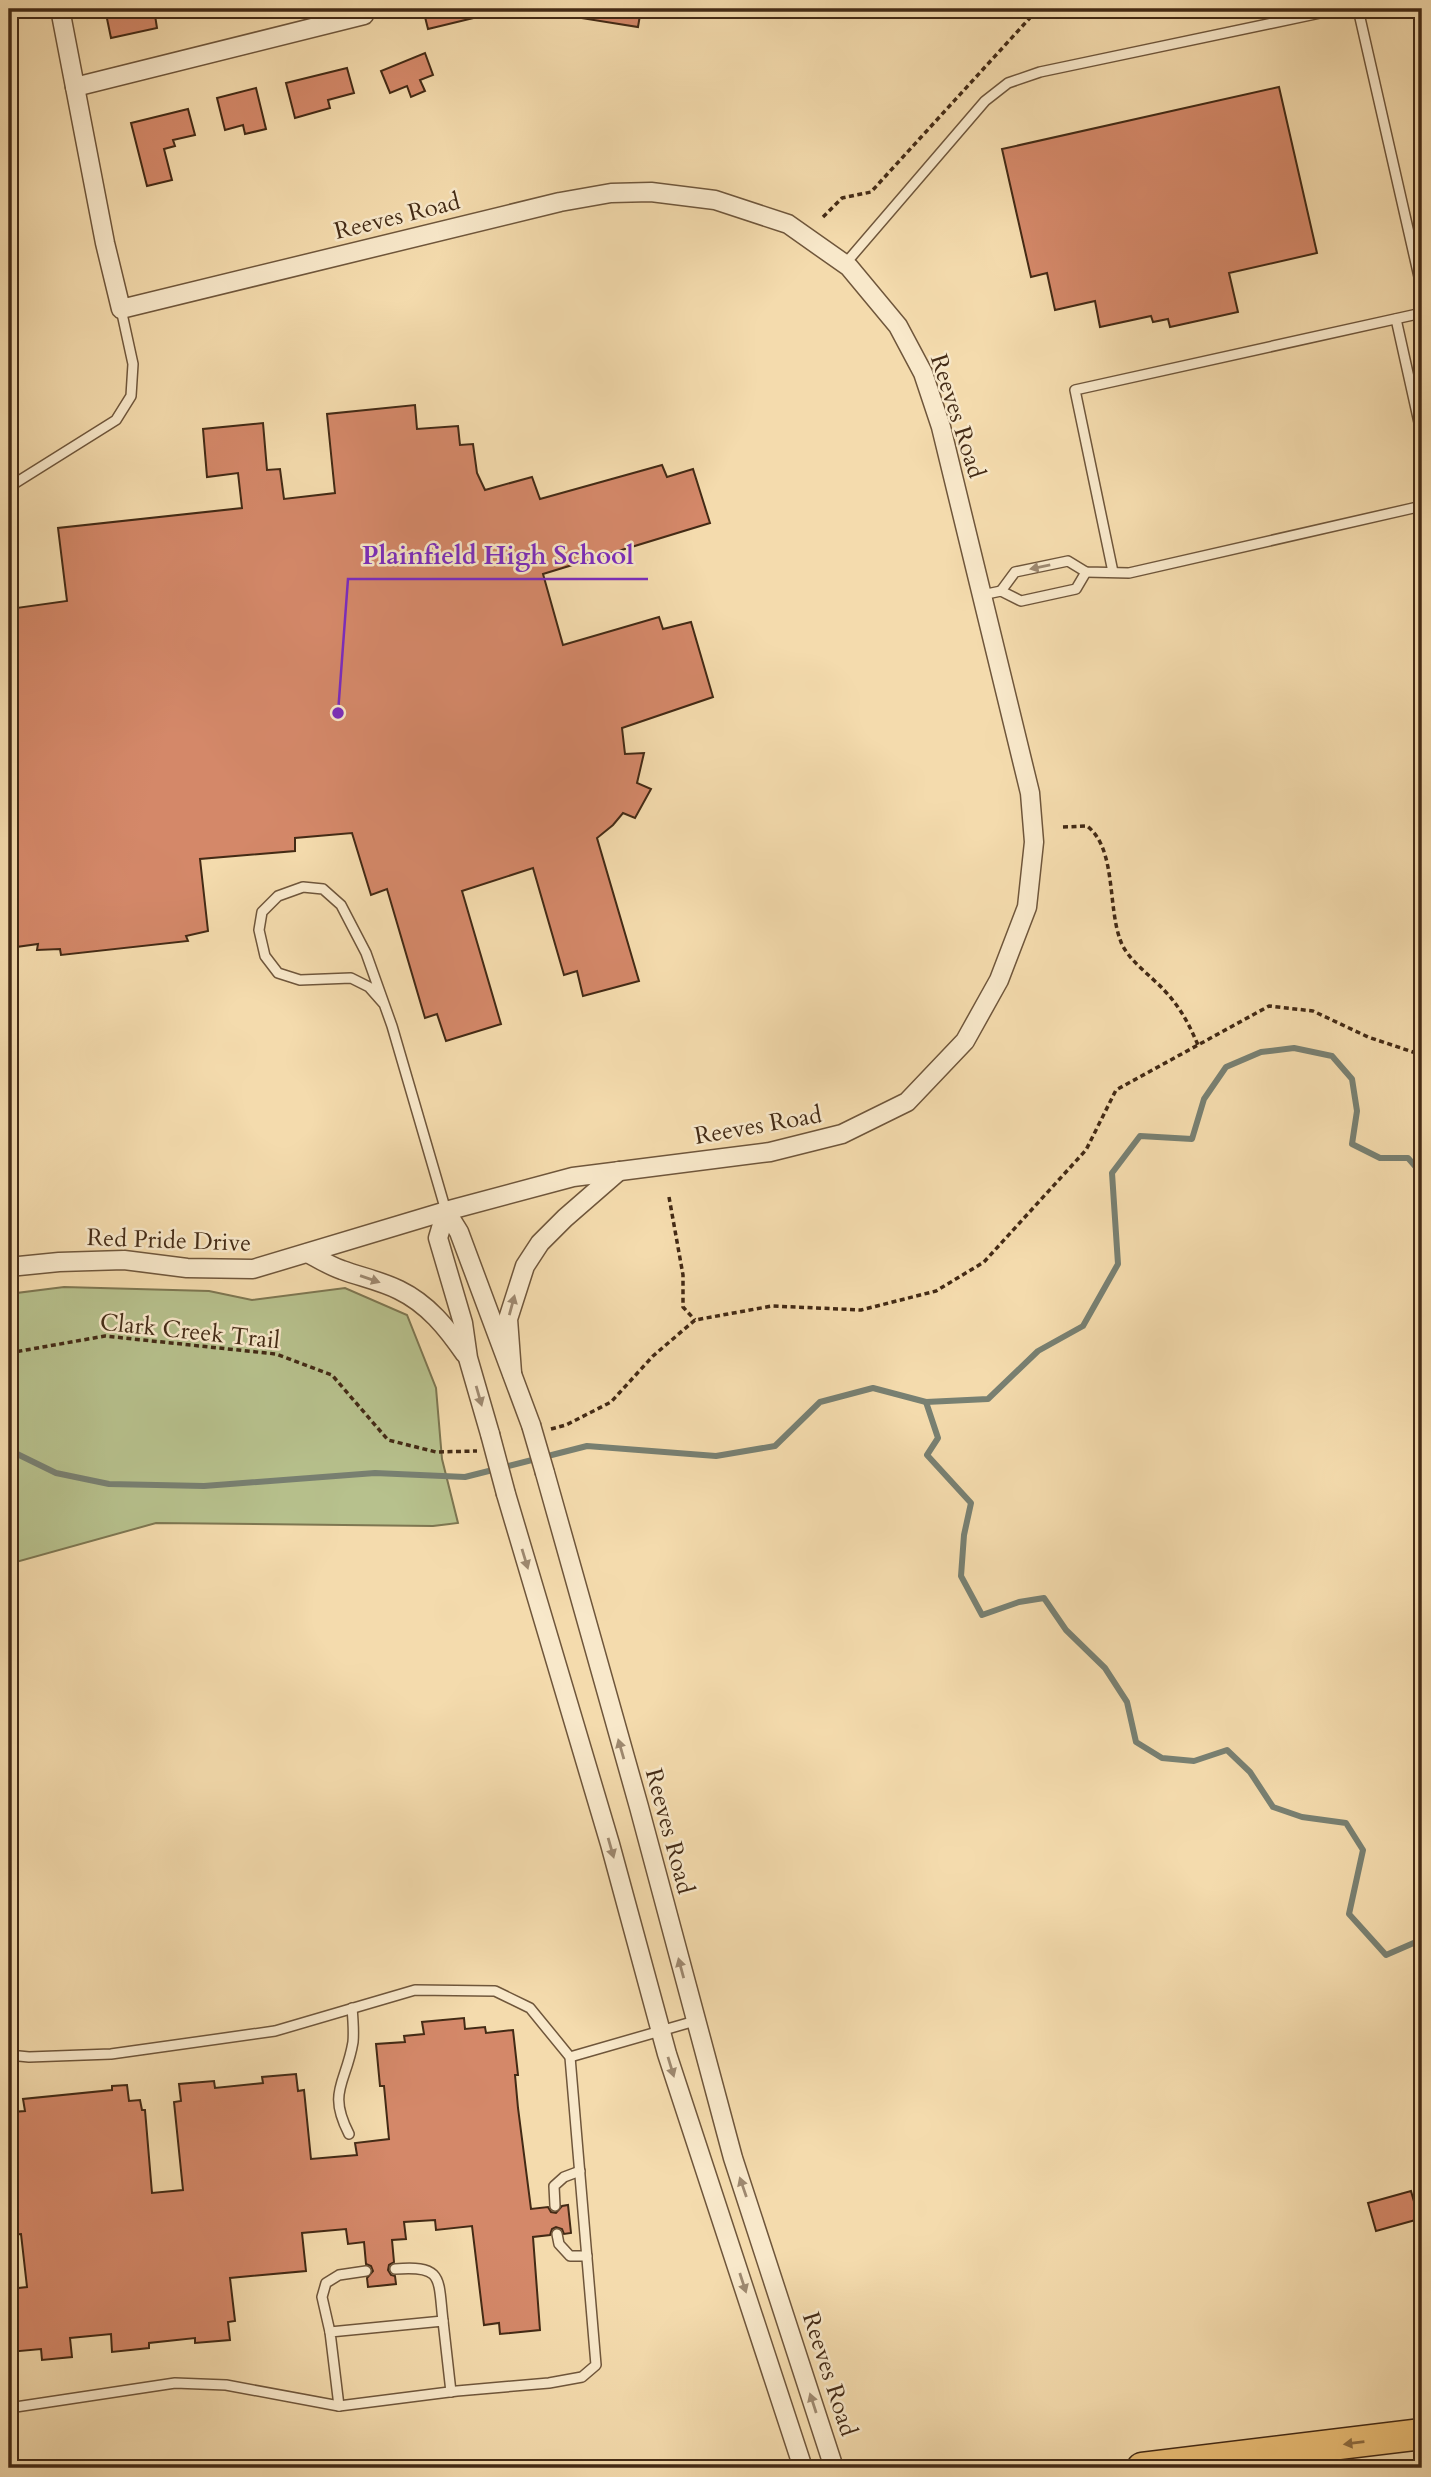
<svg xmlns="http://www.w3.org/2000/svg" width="1431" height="2477" viewBox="0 0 1431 2477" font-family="Cardo,serif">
  <rect width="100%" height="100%" fill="#f4dbad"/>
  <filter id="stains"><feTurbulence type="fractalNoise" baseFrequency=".00286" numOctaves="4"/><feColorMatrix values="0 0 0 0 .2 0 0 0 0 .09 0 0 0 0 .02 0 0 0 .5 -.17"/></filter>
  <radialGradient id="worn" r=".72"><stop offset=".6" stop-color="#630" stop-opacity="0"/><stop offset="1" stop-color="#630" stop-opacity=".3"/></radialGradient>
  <path fill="#b7c18d" stroke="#7d7651" stroke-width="2" d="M64 1287 209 1291 252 1300 345 1288 407 1315 436 1388 442 1459 458 1523 433 1526 156 1523 9 1564V1294Z"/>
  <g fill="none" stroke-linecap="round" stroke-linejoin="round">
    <g stroke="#788072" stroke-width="6">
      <path d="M926 1402 938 1438 927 1455 971 1503 964 1535 961 1576 982 1615 1019 1602 1044 1598 1066 1630 1105 1668 1127 1702 1136 1742 1162 1758 1194 1761 1227 1750 1250 1772 1273 1807 1302 1817 1346 1823 1363 1850 1349 1914 1386 1955 1416 1942 1422 1957"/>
      <path d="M9 1450 56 1473 109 1484 204 1486 375 1473 465 1477 587 1446 716 1456 775 1446 820 1402 873 1388 926 1402 988 1399 1038 1351 1083 1326 1118 1264 1112 1173 1140 1136 1192 1139 1204 1099 1226 1067 1261 1052 1294 1048 1332 1056 1352 1079 1357 1111 1352 1144 1380 1158H1408L1422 1174"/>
    </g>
  </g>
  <g fill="#d48869" stroke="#432a15" stroke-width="2">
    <path d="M105 9H154L157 28 111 38Z"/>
    <path d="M423 9H485L486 15 428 29Z"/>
    <path d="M582 9H641L638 27 581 18Z"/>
    <path d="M425 53 433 75 420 80 425 91 411 97 407 86 390 93 381 71Z"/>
    <path d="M347 68 354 93 328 100 330 108 295 118 286 83Z"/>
    <path d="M1279 87 1317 253 1229 273 1238 312 1170 327 1168 319 1153 322 1151 316 1100 327 1095 301 1055 310 1047 273 1031 277 1002 149Z"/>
    <path d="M256 88 266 129 245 134 243 125 225 130 217 98Z"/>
    <path d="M188 109 195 135 173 140 175 146 164 149 172 180 147 186 131 123Z"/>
    <path d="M415 405 417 429 458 426 460 445 473 444 477 473 485 490 532 477 540 499 662 465 667 477 693 469 710 523 543 574 563 645 659 617 663 629 691 622 713 697 622 728 625 754 644 753 637 783 651 789 635 818 623 813 613 825 597 838 639 981 583 996 577 971 564 975 533 868 462 891 501 1024 446 1041 437 1014 425 1018 387 889 371 895 352 833 295 838V851L200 859 208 931 186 936 188 941 61 955 60 949 37 950 38 944 9 948V609L67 601 58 528 242 508 238 473 207 477 203 429 263 423 267 470 280 469 284 499 335 493 327 414Z"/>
    <path d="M464 2018 465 2029 485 2027 486 2033 513 2030 518 2075H515L518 2108 531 2209 548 2207 551 2212 556 2213 562 2206 568 2205 571 2233 564 2234 562 2229 556 2227 552 2229 550 2235 533 2237 540 2330 500 2334 499 2323 484 2325 472 2226 436 2230 435 2220 404 2222 406 2239 392 2240 394 2262 389 2265 388 2270 391 2275 395 2276 396 2284 368 2287 367 2278 373 2271 371 2266 366 2264 364 2242 348 2244 346 2229 302 2233 306 2271 230 2278 235 2321 228 2322 230 2340 195 2343V2338L149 2343V2348L112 2352 111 2334 70 2338 72 2357 42 2360 41 2349 9 2352V2289L27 2287 21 2234 9 2235V2177H13L9 2122H14L12 2112 25 2111 23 2099 112 2090V2086L127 2085 129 2101 140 2100 142 2110H145L152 2193 183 2190 174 2102 181 2101 179 2084 214 2081 215 2088 263 2083 262 2077 296 2074 298 2091 304 2090 311 2159 357 2155 355 2143 389 2139 384 2086H380L376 2044 405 2042 404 2036 424 2034 422 2022Z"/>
    <path d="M1411 2191 1419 2219 1376 2231 1368 2203Z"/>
  </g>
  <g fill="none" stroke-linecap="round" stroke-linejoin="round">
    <g stroke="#6f563b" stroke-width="12">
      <g id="service">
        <path d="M1358 9 1422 290"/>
        <path d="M845 264 985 101 1008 83 1040 72 1339 9"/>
        <path d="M1396 319 1422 436"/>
        <path d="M9 487 116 420 131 396 133 364 121 309"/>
        <path d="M1113 572 1075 390 1422 313"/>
        <path d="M1001 591 1015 572 1068 561 1086 572 1129 573 1422 506"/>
        <path d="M982 595 1001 591 1021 601 1076 589 1086 572"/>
        <path d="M384 1004 369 987 351 978 300 980 278 973 265 956 259 930 262 912 278 896 303 887 323 889 341 905 366 953 392 1026 446 1211"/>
        <path d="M9 2055 29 2057 111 2054 275 2031 415 1990 495 1991 530 2008 570 2057 596 2365 582 2377 549 2383 457 2391 339 2406 226 2385 175 2383 9 2408"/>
        <path d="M570 2057 695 2021"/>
        <path d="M349 2134C327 2091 346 2084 353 2042 354 2031 353 2019 352 2008"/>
        <path d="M555 2206 554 2186 564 2177 580 2171"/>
        <path d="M557 2234 559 2244 570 2256H587"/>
        <path d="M395 2269C444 2265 438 2278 443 2321"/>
        <path d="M330 2332 322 2297 326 2283 339 2275 366 2271"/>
        <path d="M339 2406 330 2332 443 2321 451 2392"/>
      </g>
    </g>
    <g stroke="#6f563b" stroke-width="21">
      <g id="minor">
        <path d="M75 87 364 15"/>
        <path d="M446 1211 438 1238 463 1323 468 1358 490 1434"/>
        <path d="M446 1211 459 1232 531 1425"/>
        <path d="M308 1253C319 1259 330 1266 342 1270 361 1277 381 1281 399 1290 428 1304 447 1328 465 1354"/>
        <path d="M9 1267 59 1262 124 1260 187 1268 253 1269 446 1211 573 1177 770 1152 842 1134 907 1102 965 1041 999 980 1027 907 1034 842 1030 793 941 427 923 373 898 326 849 267 788 224 715 200 651 192 611 193 560 202 121 309 105 243 60 9"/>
        <path d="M512 1373 508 1319 525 1266 540 1243 565 1218 619 1171"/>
        <path d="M545 1473 639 1807 733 2158 834 2468"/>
        <path d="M506 1494 610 1844 667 2054 803 2468"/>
      </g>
    </g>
    <g stroke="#432a15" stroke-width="33">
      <path id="primary" d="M1142 2468 1422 2434"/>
    </g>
    <g stroke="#432a15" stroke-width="3.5" stroke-dasharray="5 3.5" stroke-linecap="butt">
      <path d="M823 217 842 198 871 192 1038 9"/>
      <path d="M1063 827 1087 826C1117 849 1107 907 1121 942 1128 960 1151 976 1164 990 1180 1007 1189 1024 1198 1045"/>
      <path d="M669 1197 683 1275V1307L695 1320"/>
      <path d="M9 1353 105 1336 276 1354 332 1375 388 1440 436 1452 477 1451"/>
      <path d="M551 1429 566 1425 611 1402 653 1356 695 1320 772 1306 861 1310 936 1291 984 1262 1086 1150 1116 1090 1269 1006 1313 1011 1368 1037 1422 1055"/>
    </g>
    <use href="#service" stroke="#f8e8ca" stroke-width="9"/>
    <use href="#minor" stroke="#f8e8ca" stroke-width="18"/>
    <use href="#primary" stroke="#eabe76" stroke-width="30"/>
    <g stroke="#6f563b" stroke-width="21" stroke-linecap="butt">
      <g id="minor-bridge">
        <path d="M531 1425 545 1473"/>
        <path d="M490 1434 506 1494"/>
      </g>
    </g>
    <use href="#minor-bridge" stroke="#f8e8ca" stroke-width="18"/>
  </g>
  <defs><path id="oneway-solid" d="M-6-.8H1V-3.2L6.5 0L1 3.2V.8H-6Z" transform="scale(1.75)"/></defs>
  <g fill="#9e8970">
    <use href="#oneway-solid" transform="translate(1040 567) rotate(168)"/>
    <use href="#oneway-solid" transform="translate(370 1279) rotate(19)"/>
    <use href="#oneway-solid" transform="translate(512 1305) rotate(-75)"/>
    <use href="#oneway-solid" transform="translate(479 1396) rotate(74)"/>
    <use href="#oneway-solid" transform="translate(525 1559) rotate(73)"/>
    <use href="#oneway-solid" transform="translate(621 1749) rotate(-106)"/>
    <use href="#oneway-solid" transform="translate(611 1848) rotate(74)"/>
    <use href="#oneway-solid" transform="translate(681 1968) rotate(-105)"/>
    <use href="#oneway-solid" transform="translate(671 2067) rotate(73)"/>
    <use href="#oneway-solid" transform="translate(743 2187) rotate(-109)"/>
    <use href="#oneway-solid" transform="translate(743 2283) rotate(72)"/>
    <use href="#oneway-solid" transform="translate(813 2403) rotate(-108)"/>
  </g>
  <use fill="#8e6d41" href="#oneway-solid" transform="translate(1354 2443) rotate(173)"/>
  <g text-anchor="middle" stroke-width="5" stroke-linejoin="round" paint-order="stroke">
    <g font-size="24" fill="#432a15" stroke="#f8e8ca">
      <text transform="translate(397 216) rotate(-14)" y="8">Reeves Road</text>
      <text transform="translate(958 416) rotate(72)" y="8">Reeves Road</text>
      <text transform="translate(758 1125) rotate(-10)" y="8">Reeves Road</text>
      <text transform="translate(169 1240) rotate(2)" y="8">Red Pride Drive</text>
      <text transform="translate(190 1331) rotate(6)" y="8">Clark Creek Trail</text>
      <text transform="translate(670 1831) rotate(75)" y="8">Reeves Road</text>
      <text transform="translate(830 2374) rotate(72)" y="8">Reeves Road</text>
    </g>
  </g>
  <path fill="none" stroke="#7b2cbf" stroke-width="2.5" d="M338 713L348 579H648"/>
  <circle fill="#7b2cbf" stroke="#f8e8ca" stroke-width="2.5" cx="338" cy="713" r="7"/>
  <g font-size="26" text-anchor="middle" font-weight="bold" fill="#7b2cbf" stroke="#f8e8ca" stroke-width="5" stroke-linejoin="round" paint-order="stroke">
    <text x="498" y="564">Plainfield High School</text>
  </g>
  <rect width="1431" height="2477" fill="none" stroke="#f4dbad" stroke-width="35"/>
  <rect x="10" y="10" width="1410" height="2456" fill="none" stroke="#432a15" stroke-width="3.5"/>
  <rect x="18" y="18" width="1396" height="2442" fill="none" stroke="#432a15" stroke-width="2"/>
  <rect width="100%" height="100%" filter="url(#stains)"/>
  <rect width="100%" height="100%" fill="url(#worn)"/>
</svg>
